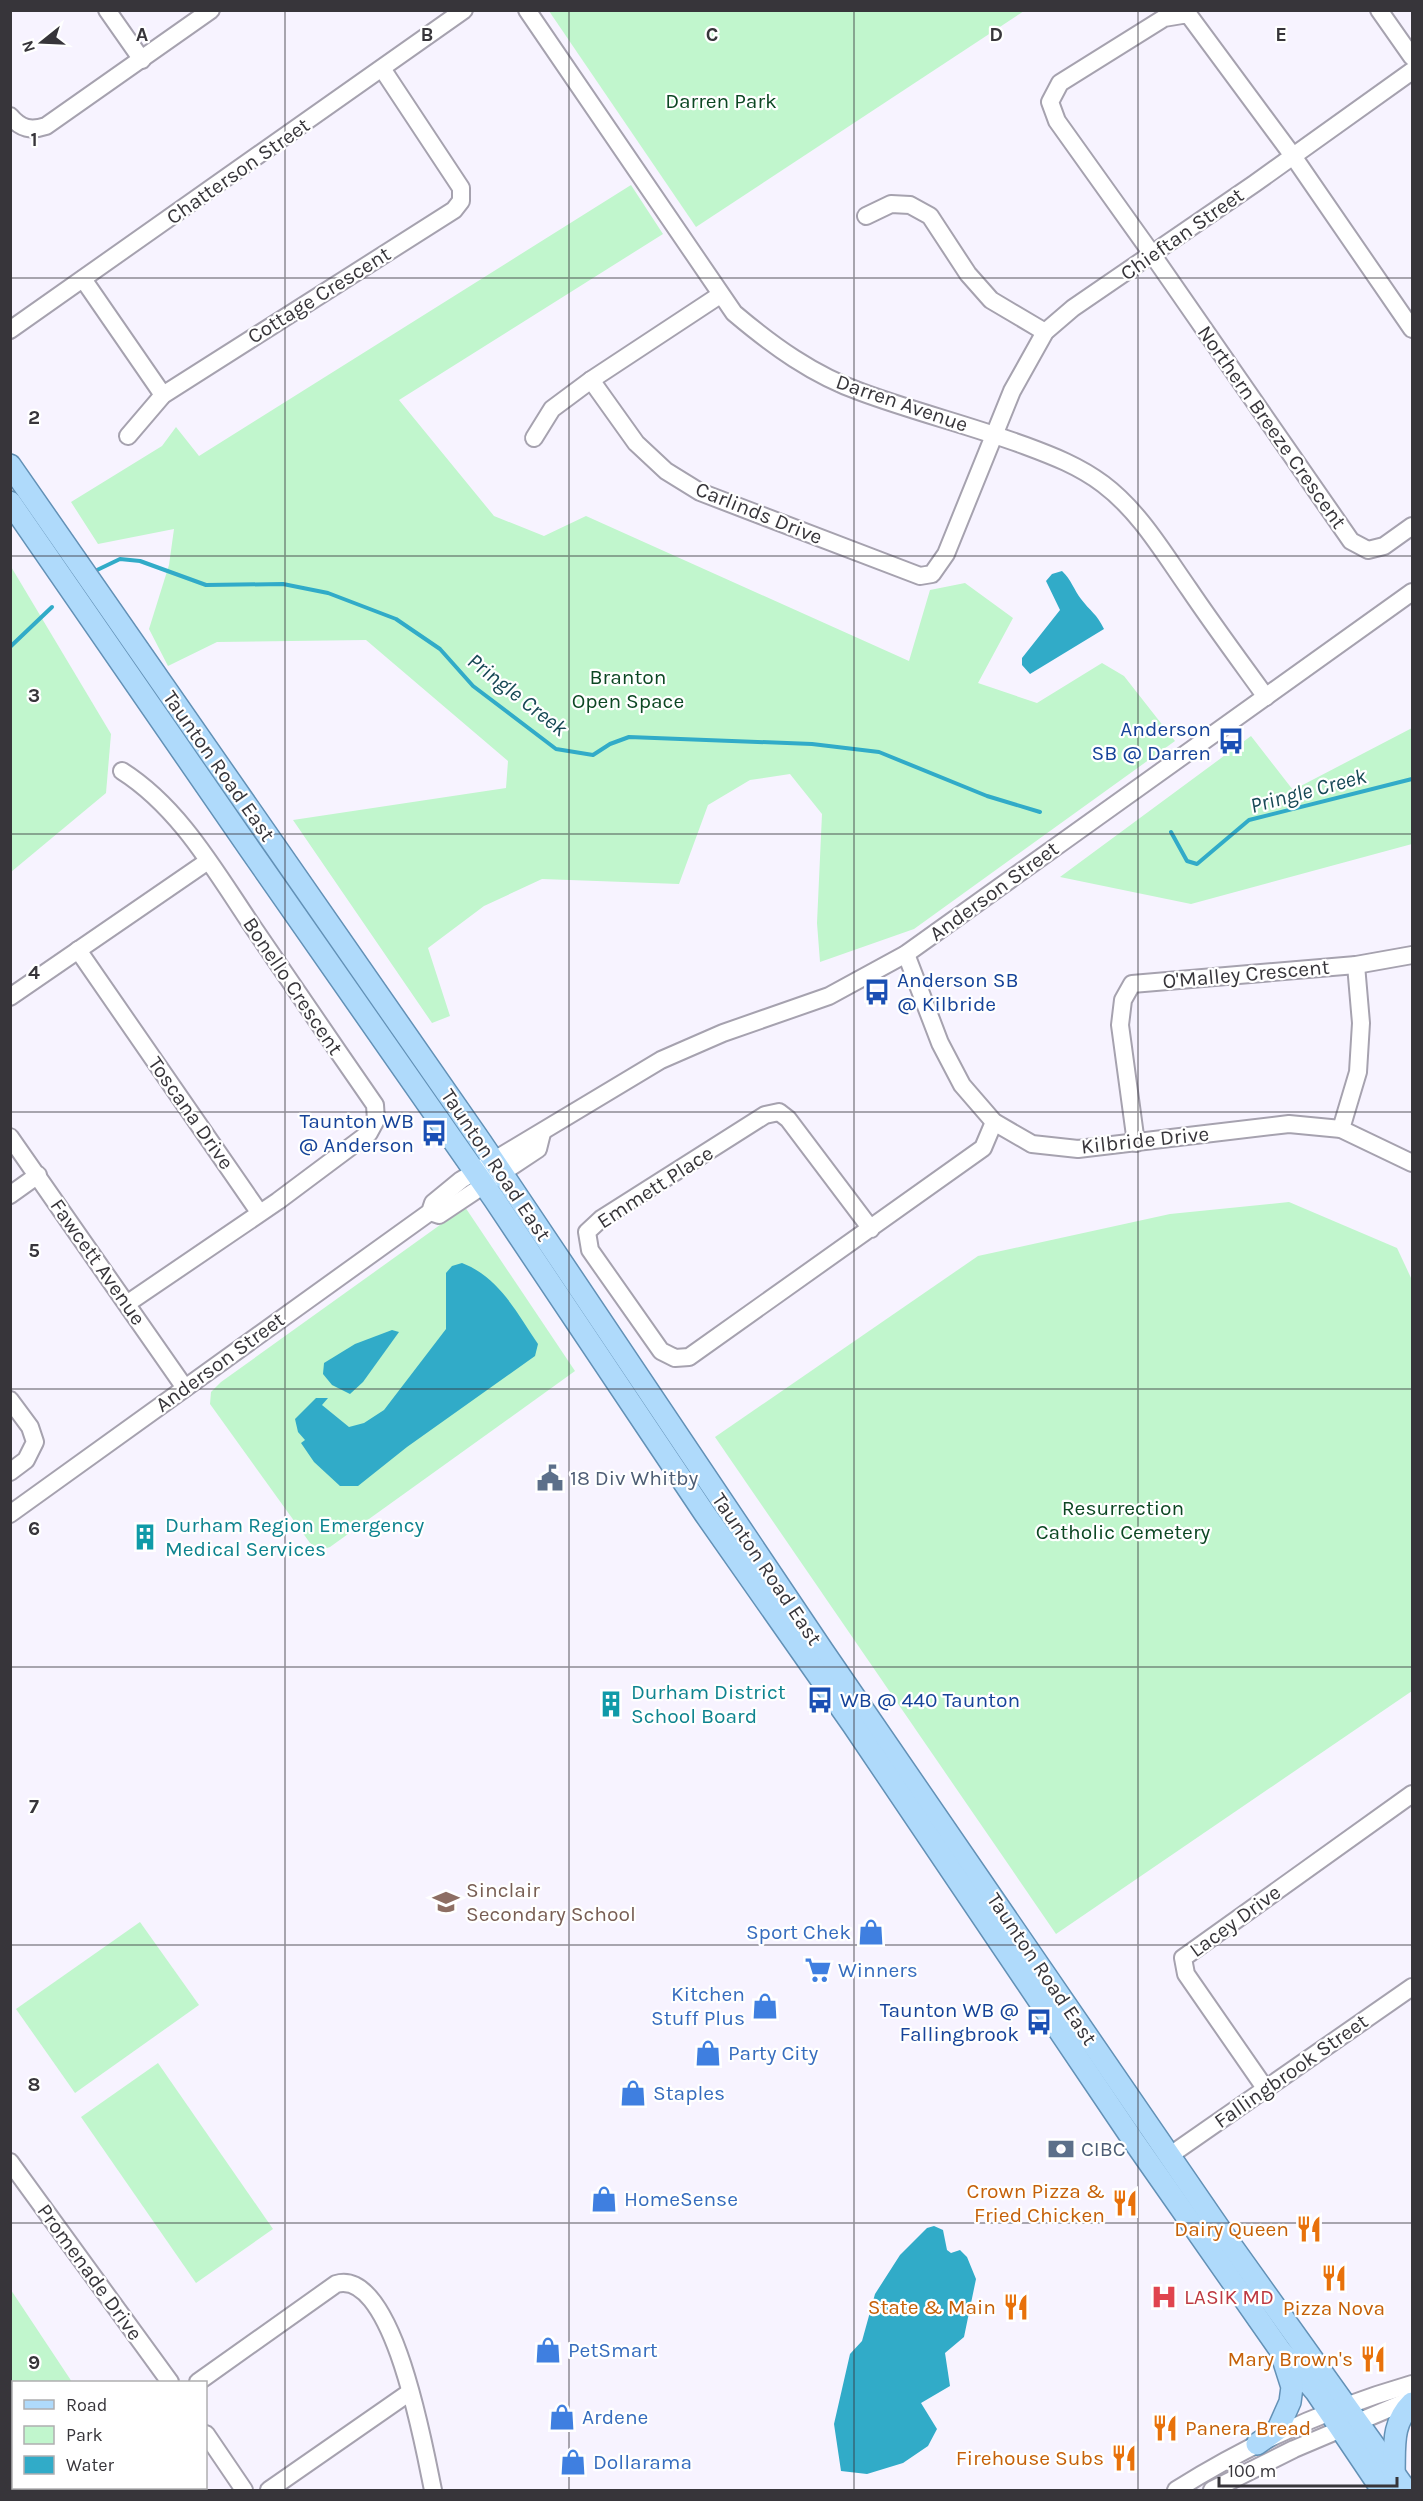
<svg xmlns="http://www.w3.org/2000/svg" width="1423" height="2501" viewBox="0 0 1423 2501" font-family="Karla,sans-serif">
  <rect width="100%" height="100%" fill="#f7f3ff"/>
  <g fill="#c1f6cd">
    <path d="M549 11H1024L696 227Z"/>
    <path d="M631 185 663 234 399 400 494 516 544 536 586 516 909 661 930 590 965 583 1013 618 978 683 1037 703 1102 663 1124 676 1175 741 914 929 820 962 817 923 822 814 790 774 750 780 708 805 679 884 542 879 484 906 428 948 450 1016 432 1023 293 820 506 788 508 761 366 640 217 642 168 666 149 629 169 565 174 529 98 544 71 502 162 446 176 427 199 456Z"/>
    <path d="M10 565 111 734 106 793 11 872Z"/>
    <path d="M1412 728V844L1191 904 1060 877 1251 736 1293 790Z"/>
    <path d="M1289 1202 1397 1248 1412 1280V1691L1056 1934 715 1437 978 1256 1170 1214Z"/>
    <path d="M465 1207 575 1371 330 1547 321 1550 310 1543 210 1404 211 1392 221 1382Z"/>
    <path d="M140 1922 199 2005 75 2093 16 2009Z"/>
    <path d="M158 2063 273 2229 196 2283 81 2117Z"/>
    <path d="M11 2290 72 2382H14L13 2427 11 2429Z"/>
  </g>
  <g fill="#31abc8">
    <path d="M1062 571C1071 579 1074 590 1081 599 1090 611 1097 614 1104 629L1030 674 1022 665V658L1060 610 1046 581 1052 574Z"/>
    <path d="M462 1263C499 1277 517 1313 538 1344L535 1356 407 1447 358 1486H340L314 1462 301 1443 305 1440 298 1432 295 1419 316 1398H328L322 1405 349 1427 364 1423 384 1410 446 1329V1273L452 1266Z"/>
    <path d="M392 1330 399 1332 363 1382 350 1394 332 1385 323 1374 324 1363 355 1344Z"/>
    <path d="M934 2226 943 2230 947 2250 951 2253 960 2250 967 2257 976 2279 964 2337 945 2353 950 2386 921 2403 937 2429 928 2446 903 2463 867 2474 841 2471 834 2424 850 2354 862 2341 875 2294 900 2255 927 2228Z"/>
  </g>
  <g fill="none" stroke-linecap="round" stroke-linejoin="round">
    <g stroke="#31abc8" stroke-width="4">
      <path d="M95 571 120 559 140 561 206 585 283 584 328 593 396 619 440 649 473 686 556 749 593 755 610 744 629 737 812 744 879 752 987 796 1040 812"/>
      <path d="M10 647 52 607"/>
      <path d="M1171 832 1187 861 1197 864 1249 820 1412 779"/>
    </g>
    <g stroke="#a6a2af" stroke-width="20">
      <g id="minor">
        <path d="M107 10 142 60"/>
        <path d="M527 10 734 313C773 346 813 375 861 392 915 412 972 426 1026 446 1053 456 1079 466 1103 484 1139 511 1163 552 1189 589 1214 626 1240 661 1266 697"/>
        <path d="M1379 10 1412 57"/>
        <path d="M10 116C21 129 31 131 46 126L211 10"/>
        <path d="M866 216 891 204 910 205 930 216 968 274 991 300 1045 332"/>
        <path d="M83 279 163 395"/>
        <path d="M1412 329 1293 156 1188 14 1164 18 1060 83 1050 102 1057 121 1152 254 1351 541 1368 550 1384 546 1412 526"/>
        <path d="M10 330 464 10"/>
        <path d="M591 380 636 443 666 471 700 492 920 576 932 574 946 554 1012 391 1045 332 1073 308 1254 184 1412 71"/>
        <path d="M128 436 163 395 454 210 461 201V188L383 70"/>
        <path d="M534 438 552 409 591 380 720 295"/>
        <path d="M122 771C180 808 215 871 253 927 294 987 334 1046 375 1105L376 1120 369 1133 278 1201 128 1303"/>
        <path d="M78 950 259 1212"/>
        <path d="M906 954 940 1043 962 1085 994 1122 1032 1144 1078 1149 1289 1124 1341 1129 1412 1163"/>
        <path d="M10 997 208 861"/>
        <path d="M1341 1129 1358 1072 1361 1023 1356 965"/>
        <path d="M10 1137 185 1388"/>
        <path d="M1136 1143 1120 1025 1123 1000 1132 984 1356 965 1412 955"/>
        <path d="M10 1195 38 1175"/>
        <path d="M430 1212 439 1215 538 1149 542 1133"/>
        <path d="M871 1229 788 1119 779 1112 765 1115 601 1219 587 1232 590 1250 661 1351 675 1358 689 1357 983 1148 994 1122"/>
        <path d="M10 1400 30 1427 35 1442 26 1460 10 1472"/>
        <path d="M10 1514 430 1212 433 1203 461 1180 661 1060 723 1033 829 996 906 954 1412 592"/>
        <path d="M1265 2088 1186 1974 1183 1958 1412 1794"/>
        <path d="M1169 2156 1412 1987"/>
        <path d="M10 2162 170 2382"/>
        <path d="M198 2382 336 2284C394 2267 425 2453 433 2490"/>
        <path d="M206 2434 244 2490"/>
        <path d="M86 2488 87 2490"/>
        <path d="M269 2490 410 2392"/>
        <path d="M1176 2490C1249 2444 1329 2408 1412 2384"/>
        <path d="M1212 2490 1294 2449 1412 2399"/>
      </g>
    </g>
    <g stroke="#6391b6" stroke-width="24">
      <g id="major">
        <path d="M10 465 481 1142 823 1651 1226 2238 1406 2490"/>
        <path d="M10 502 251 851 494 1199 705 1514 853 1725 1133 2140 1280 2350 1316 2392 1382 2490"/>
        <path d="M1257 2444 1278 2429 1290 2402 1292 2387 1284 2362"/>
        <path d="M1394 2474C1395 2446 1391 2424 1412 2403"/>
      </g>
    </g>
    <use href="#minor" stroke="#fff" stroke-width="16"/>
    <use href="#major" stroke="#afdafb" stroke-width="21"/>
  </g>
  <path fill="none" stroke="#37353a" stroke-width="1.5" stroke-opacity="0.55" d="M285 10V2490M569 10V2490M854 10V2490M1138 10V2490M10 278H1412M10 556H1412M10 834H1412M10 1112H1412M10 1389H1412M10 1667H1412M10 1945H1412M10 2223H1412"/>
  <defs>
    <g id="bus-bare" transform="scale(2.07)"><path d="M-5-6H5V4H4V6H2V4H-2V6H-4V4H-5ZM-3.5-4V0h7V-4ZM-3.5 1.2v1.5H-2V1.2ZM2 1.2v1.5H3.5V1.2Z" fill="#1a4fb4" stroke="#fff" stroke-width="2.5" paint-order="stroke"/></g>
    <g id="civic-bare" transform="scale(2.07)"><path d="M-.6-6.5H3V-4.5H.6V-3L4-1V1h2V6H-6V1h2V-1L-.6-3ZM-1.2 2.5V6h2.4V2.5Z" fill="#5c6f8a" stroke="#fff" stroke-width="2.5" paint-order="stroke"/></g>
    <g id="building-bare" transform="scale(2.07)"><path d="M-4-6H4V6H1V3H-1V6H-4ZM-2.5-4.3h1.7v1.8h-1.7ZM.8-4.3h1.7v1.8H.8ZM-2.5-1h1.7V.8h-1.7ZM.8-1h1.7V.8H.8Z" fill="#0f9aa8" stroke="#fff" stroke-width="2.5" paint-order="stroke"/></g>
    <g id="school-bare" transform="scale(2.07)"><path d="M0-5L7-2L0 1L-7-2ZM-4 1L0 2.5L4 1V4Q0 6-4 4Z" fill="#8d6e63" stroke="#fff" stroke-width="2.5" paint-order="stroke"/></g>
    <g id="shop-bare" transform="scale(2.07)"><path d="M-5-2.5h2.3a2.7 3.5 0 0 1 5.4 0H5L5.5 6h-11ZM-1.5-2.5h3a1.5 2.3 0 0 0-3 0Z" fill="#3f7fe0" stroke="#fff" stroke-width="2.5" paint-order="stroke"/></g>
    <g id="supermarket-bare" transform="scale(2.07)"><path d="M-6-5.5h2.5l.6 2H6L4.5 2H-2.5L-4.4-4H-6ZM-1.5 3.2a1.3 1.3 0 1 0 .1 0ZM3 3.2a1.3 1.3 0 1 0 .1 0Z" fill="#3f7fe0" stroke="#fff" stroke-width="2.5" paint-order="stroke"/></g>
    <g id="bank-bare" transform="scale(2.07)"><path d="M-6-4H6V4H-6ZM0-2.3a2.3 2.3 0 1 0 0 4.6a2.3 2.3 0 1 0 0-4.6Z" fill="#5c6f8a" stroke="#fff" stroke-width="2.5" paint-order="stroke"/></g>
    <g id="restaurant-bare" transform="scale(2.07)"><path d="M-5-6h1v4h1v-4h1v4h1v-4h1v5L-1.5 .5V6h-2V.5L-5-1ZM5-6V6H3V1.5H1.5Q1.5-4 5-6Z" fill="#e8710a" stroke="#fff" stroke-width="2.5" paint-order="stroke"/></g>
    <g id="hospital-bare" transform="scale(2.07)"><path d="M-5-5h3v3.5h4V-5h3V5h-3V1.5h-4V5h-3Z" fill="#e0444e" stroke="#fff" stroke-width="2.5" paint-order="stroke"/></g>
  </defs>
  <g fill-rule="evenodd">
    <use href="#bus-bare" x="1231" y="741"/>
    <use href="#bus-bare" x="877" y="992"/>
    <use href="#bus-bare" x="434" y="1133"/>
    <use href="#civic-bare" x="550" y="1478"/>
    <use href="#building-bare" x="145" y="1537"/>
    <use href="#bus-bare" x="820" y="1700"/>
    <use href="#building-bare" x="611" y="1704"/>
    <use href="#school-bare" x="446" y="1902"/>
    <use href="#shop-bare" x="871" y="1932"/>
    <use href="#supermarket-bare" x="818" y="1970"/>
    <use href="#shop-bare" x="765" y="2006"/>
    <use href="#bus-bare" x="1039" y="2022"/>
    <use href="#shop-bare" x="708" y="2053"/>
    <use href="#shop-bare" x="633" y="2093"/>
    <use href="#bank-bare" x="1061" y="2149"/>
    <use href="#shop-bare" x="604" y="2199"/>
    <use href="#restaurant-bare" x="1125" y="2203"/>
    <use href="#restaurant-bare" x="1309" y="2229"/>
    <use href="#restaurant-bare" x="1334" y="2278"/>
    <use href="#hospital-bare" x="1164" y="2297"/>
    <use href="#restaurant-bare" x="1016" y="2307"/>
    <use href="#shop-bare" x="548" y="2350"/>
    <use href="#restaurant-bare" x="1373" y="2359"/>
    <use href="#shop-bare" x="562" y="2417"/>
    <use href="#restaurant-bare" x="1165" y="2428"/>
    <use href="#restaurant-bare" x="1124" y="2458"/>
    <use href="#shop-bare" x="573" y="2462"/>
  </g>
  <g text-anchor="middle" stroke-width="4.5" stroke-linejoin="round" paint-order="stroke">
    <g font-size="21" fill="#0c4723" stroke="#fff">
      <text x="721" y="108">Darren Park</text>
      <text x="628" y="684">Branton<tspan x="628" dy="24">Open Space</tspan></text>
      <text x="1123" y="1515">Resurrection<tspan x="1123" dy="24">Catholic Cemetery</tspan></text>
    </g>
    <g font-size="21" fill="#37353a" stroke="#fff">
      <text transform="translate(238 171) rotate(-35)" y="7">Chatterson Street</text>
      <text transform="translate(1182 234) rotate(-35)" y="7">Chieftan Street</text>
      <text transform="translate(319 295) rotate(-32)" y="7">Cottage Crescent</text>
      <text transform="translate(902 403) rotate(19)" y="7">Darren Avenue</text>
      <text transform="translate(1272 427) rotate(55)" y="7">Northern Breeze Crescent</text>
      <text transform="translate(759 513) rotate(22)" y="7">Carlinds Drive</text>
      <text transform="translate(219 766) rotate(55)" y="7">Taunton Road East</text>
      <text transform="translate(994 891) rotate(-36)" y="7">Anderson Street</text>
      <text transform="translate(1246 974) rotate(-5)" y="7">O'Malley Crescent</text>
      <text transform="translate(293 986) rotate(56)" y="7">Bonello Crescent</text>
      <text transform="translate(191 1113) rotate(55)" y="7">Toscana Drive</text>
      <text transform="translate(1145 1140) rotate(-6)" y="7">Kilbride Drive</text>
      <text transform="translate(496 1165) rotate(56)" y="7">Taunton Road East</text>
      <text transform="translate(655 1187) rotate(-33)" y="7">Emmett Place</text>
      <text transform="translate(98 1262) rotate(55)" y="7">Fawcett Avenue</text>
      <text transform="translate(220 1362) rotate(-36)" y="7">Anderson Street</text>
      <text transform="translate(767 1569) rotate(56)" y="7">Taunton Road East</text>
      <text transform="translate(1235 1921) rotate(-36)" y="7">Lacey Drive</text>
      <text transform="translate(1042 1969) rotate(56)" y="7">Taunton Road East</text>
      <text transform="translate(1291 2071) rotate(-35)" y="7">Fallingbrook Street</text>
      <text transform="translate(90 2272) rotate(54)" y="7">Promenade Drive</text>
    </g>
    <g font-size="21" fill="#164399" stroke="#fff" text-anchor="end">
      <text x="1211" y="736">Anderson<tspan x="1211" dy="24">SB @ Darren</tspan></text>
      <text x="897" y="987" text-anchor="start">Anderson SB<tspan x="897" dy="24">@ Kilbride</tspan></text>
      <text x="414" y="1128">Taunton WB<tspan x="414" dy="24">@ Anderson</tspan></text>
      <text x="840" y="1707" text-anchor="start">WB @ 440 Taunton</text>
      <text x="1019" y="2017">Taunton WB @<tspan x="1019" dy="24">Fallingbrook</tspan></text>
    </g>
    <g font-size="21" fill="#4e5e75" stroke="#fff" text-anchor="start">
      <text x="570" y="1485">18 Div Whitby</text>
      <text x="1081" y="2156">CIBC</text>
    </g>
    <g font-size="21" fill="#0d838f" stroke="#fff" text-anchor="start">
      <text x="165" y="1532">Durham Region Emergency<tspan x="165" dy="24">Medical Services</tspan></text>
      <text x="631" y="1699">Durham District<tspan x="631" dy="24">School Board</tspan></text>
    </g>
    <g font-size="21" fill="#785e54" stroke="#fff" text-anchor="start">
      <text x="466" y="1897">Sinclair<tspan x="466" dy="24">Secondary School</tspan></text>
    </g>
    <g font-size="21" fill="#366cbe" stroke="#fff" text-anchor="start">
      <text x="851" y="1939" text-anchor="end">Sport Chek</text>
      <text x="838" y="1977">Winners</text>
      <text x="745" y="2001" text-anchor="end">Kitchen<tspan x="745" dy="24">Stuff Plus</tspan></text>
      <text x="728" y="2060">Party City</text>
      <text x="653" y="2100">Staples</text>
      <text x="624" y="2206">HomeSense</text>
      <text x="568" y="2357">PetSmart</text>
      <text x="582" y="2424">Ardene</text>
      <text x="593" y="2469">Dollarama</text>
    </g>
    <g font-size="21" fill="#c56008" stroke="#fff" text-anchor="end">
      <text x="1105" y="2198">Crown Pizza &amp;<tspan x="1105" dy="24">Fried Chicken</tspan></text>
      <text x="1289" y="2236">Dairy Queen</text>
      <text x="996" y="2314">State &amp; Main</text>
      <text x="1334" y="2315" text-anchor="middle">Pizza Nova</text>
      <text x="1353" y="2366">Mary Brown's</text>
      <text x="1185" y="2435" text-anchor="start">Panera Bread</text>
      <text x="1104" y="2465">Firehouse Subs</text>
    </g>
    <g font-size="21" fill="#be3a42" stroke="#fff" text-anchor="start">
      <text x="1184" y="2304">LASIK MD</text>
    </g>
    <g font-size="22" font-style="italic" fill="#164855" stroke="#fff">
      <text transform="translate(518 694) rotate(38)" y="8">Pringle Creek</text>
      <text transform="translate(1308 790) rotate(-15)" y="8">Pringle Creek</text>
    </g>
  </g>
  <g font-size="20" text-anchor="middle" font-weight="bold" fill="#37353a" stroke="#fff" stroke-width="4.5" stroke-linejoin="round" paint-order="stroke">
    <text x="142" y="41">A</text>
    <text x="427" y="41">B</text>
    <text x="712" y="41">C</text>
    <text x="996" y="41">D</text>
    <text x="1281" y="41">E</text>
    <text x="34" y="146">1</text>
    <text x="34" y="424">2</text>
    <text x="34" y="702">3</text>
    <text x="34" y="979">4</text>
    <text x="34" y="1257">5</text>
    <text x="34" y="1535">6</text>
    <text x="34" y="1813">7</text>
    <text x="34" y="2091">8</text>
    <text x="34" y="2369">9</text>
  </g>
  <rect width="1423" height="2501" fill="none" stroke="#37353a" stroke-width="24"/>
  <rect x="12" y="2381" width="195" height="108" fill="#ffffff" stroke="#afaeb0" stroke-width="1.5"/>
  <rect x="24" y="2400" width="30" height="9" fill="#afdafb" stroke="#afaeb0" stroke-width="1.5"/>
  <text x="66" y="2411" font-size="18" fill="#37353a">Road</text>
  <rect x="24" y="2426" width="30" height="18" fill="#c1f6cd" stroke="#afaeb0" stroke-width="1.5"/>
  <text x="66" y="2441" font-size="18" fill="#37353a">Park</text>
  <rect x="24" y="2456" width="30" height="18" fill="#31abc8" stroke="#afaeb0" stroke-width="1.5"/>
  <text x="66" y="2471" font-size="18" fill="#37353a">Water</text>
  <g transform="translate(42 42) rotate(252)" stroke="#ffffff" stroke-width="4.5" paint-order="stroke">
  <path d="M0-4.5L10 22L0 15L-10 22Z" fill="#37353a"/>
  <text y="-9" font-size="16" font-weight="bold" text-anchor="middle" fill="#37353a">N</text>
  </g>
  <path d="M1219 2477v9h178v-9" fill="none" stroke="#37353a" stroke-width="3"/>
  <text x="1228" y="2477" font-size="18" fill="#37353a" stroke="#ffffff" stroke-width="4.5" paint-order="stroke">100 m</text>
</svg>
